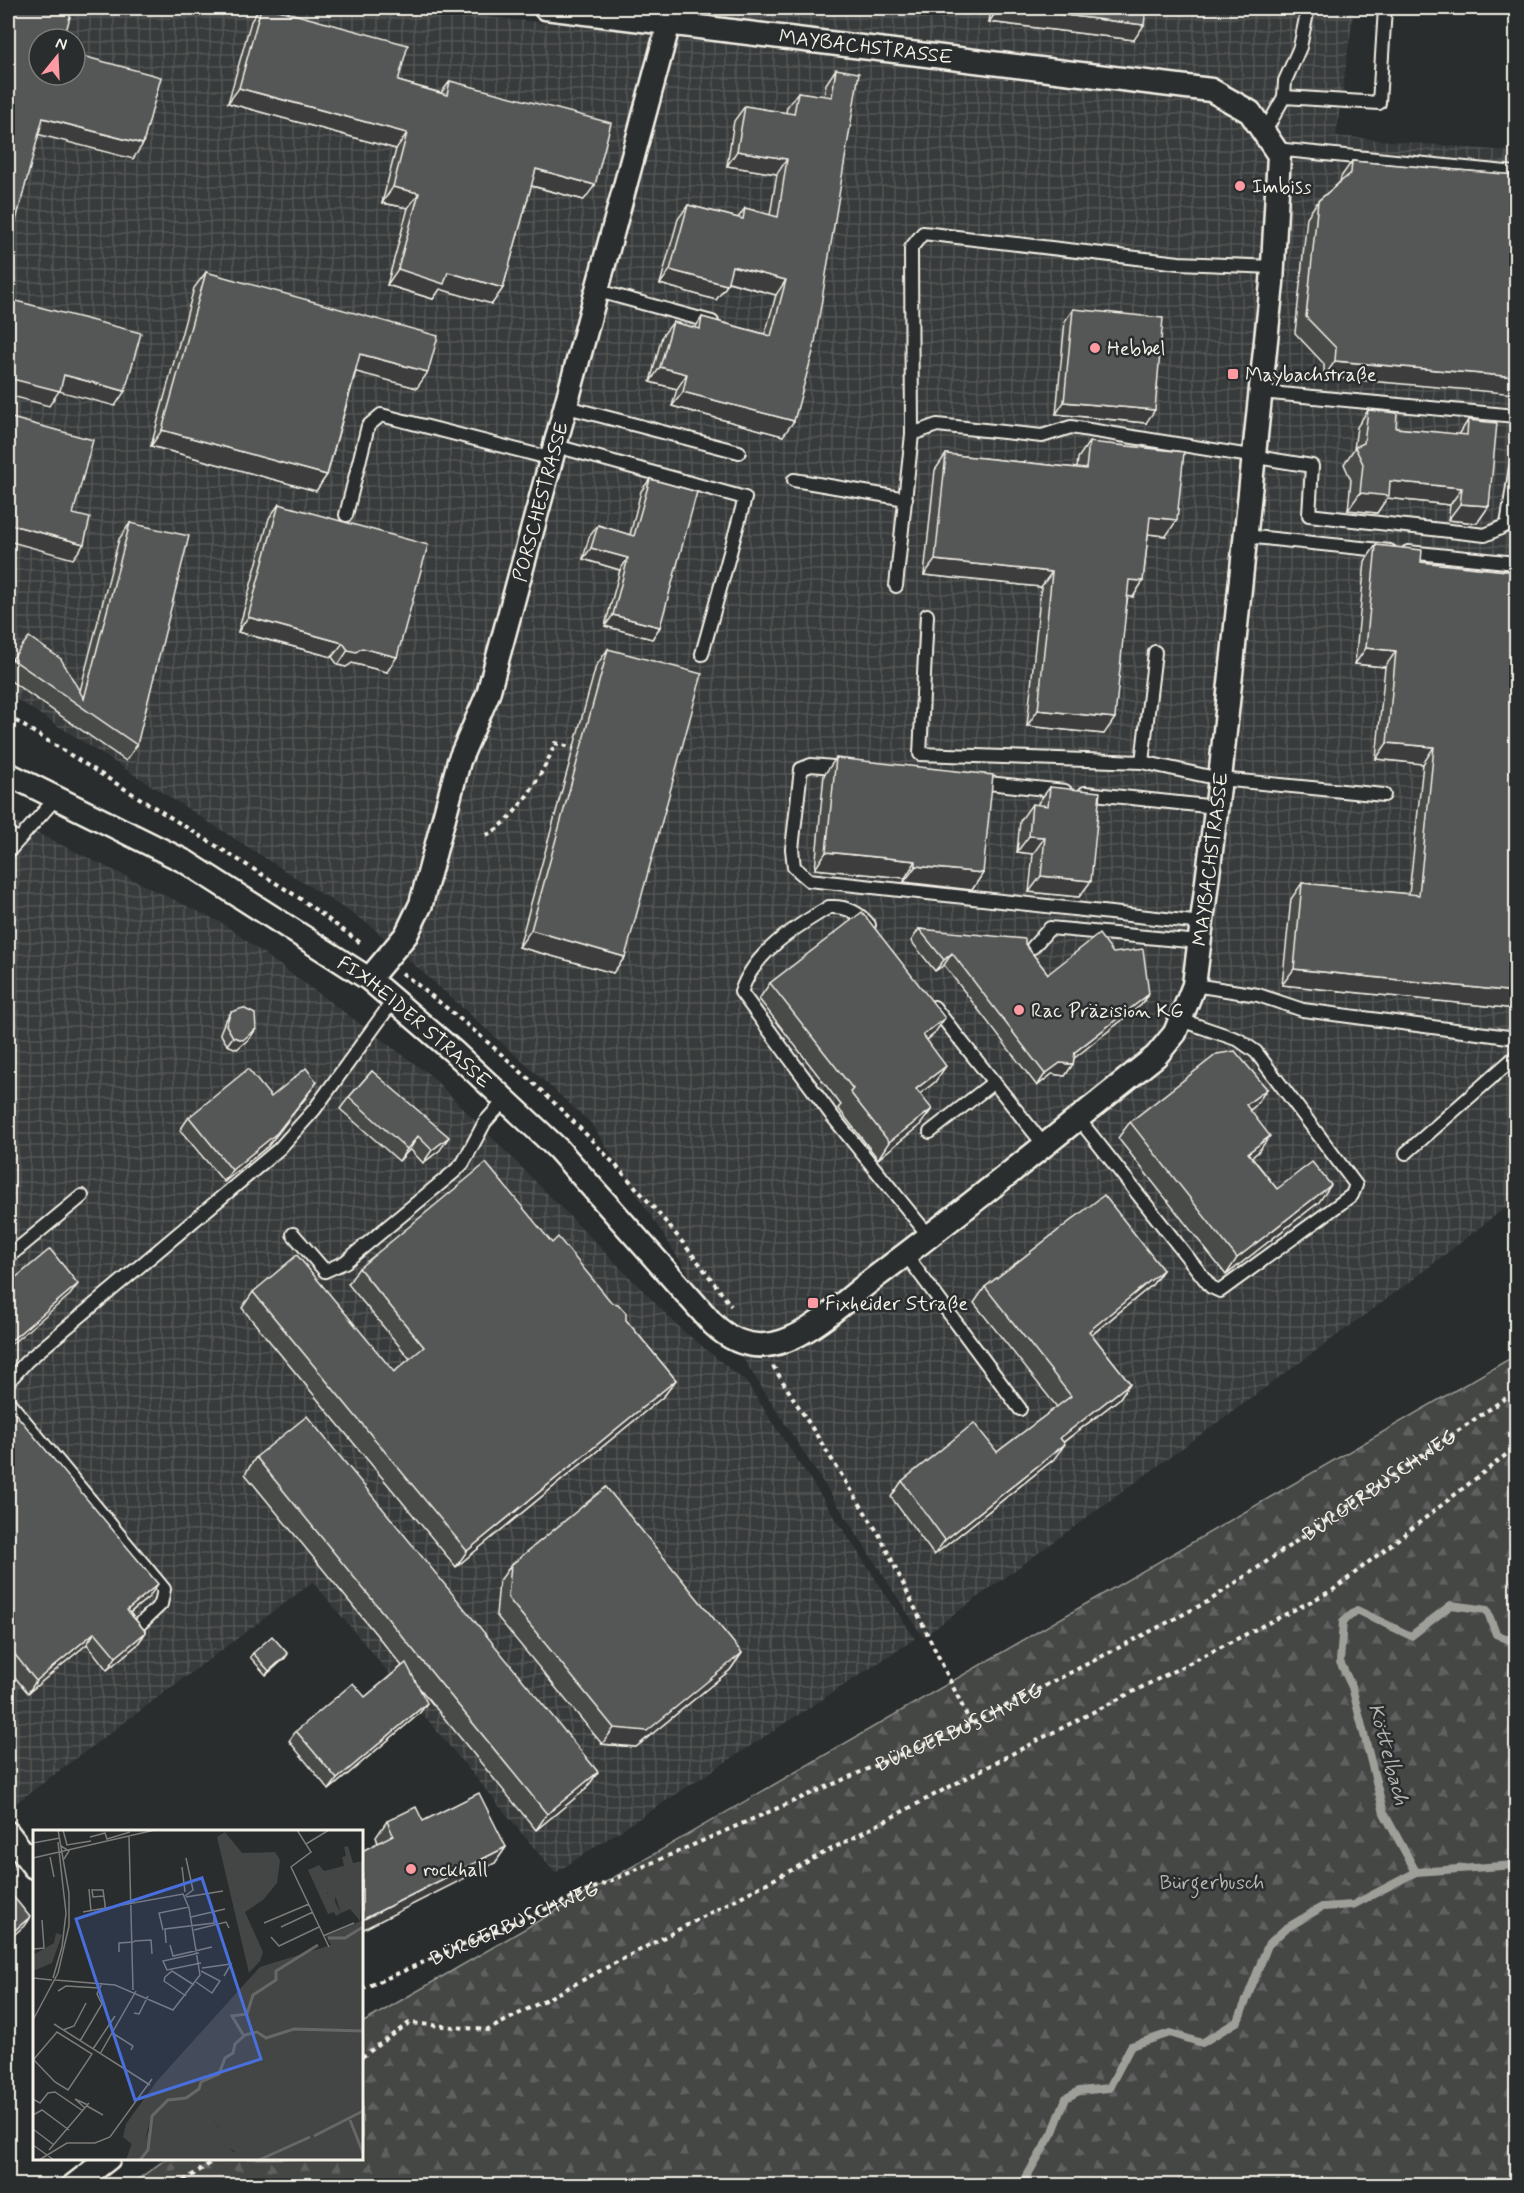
<svg xmlns="http://www.w3.org/2000/svg" width="1524" height="2193" viewBox="0 0 1524 2193" font-family="Mynerve,sans-serif">
  <defs>
    <pattern id="industrial-grid" width="8" height="8" patternUnits="userSpaceOnUse" patternTransform="scale(1.5)"><rect width="8" height="8" fill="#373a3a"/><path d="M0 4h8M4 0v8" fill="none" stroke="#555756"/></pattern>
    <pattern id="forest-firs" width="22" height="20" patternUnits="userSpaceOnUse" patternTransform="scale(1.5)"><rect width="22" height="20" fill="#444645"/><path d="M5 1l3.5 6h-7zM16 11l3.5 6h-7z" fill="#606160"/></pattern>
  </defs>
  <rect width="100%" height="100%" fill="#2a2d2e"/>
  <filter id="ink" filterUnits="userSpaceOnUse"><feTurbulence type="fractalNoise" baseFrequency=".0167" numOctaves="2"/><feDisplacementMap in="SourceGraphic" scale="12" xChannelSelector="R" yChannelSelector="G"/><feConvolveMatrix kernelMatrix="1 2 1 2 8 2 1 2 1" color-interpolation-filters="sRGB"/></filter>
  <g filter="url(#ink)">
    <g fill="url(#industrial-grid)" fill-rule="evenodd">
      <path d="M8 8H389L654 33 663 8H1354L1336 136 1516 152V1199L1406 1285 923 1637 591 1123 370 925 8 694ZM39 39H75V75H39Z"/>
      <path d="M8 819 222 923 430 1075 682 1330 746 1382 915 1639 555 1873 313 1582 8 1809Z"/>
    </g>
    <path fill="url(#forest-firs)" stroke="#9c9c96" stroke-width="1.5" d="M1516 1355V2185H130L166 2159 362 2158V2023Z"/>
    <g fill="none" stroke-linecap="round" stroke-linejoin="round">
      <g stroke="#9f9f9a" stroke-width="8">
        <path d="M1416 1872 1516 1865"/>
        <path d="M958 2186 965 2182 974 2186"/>
        <path d="M1021 2186 1053 2132 1066 2098 1079 2091 1109 2088 1131 2046 1170 2033 1202 2043 1238 2021 1268 1945 1285 1929 1322 1907 1353 1905 1416 1872 1384 1813 1352 1687 1340 1662 1343 1622 1357 1610 1411 1636 1451 1605 1487 1610 1496 1634 1516 1643"/>
      </g>
      <g stroke="#f4f1e8" stroke-width="16">
        <g id="lane">
          <path d="M1284 97 1285 81 1300 47 1308 8"/>
          <path d="M1264 133 1284 97 1379 103 1385 8"/>
          <path d="M1275 149 1516 173"/>
          <path d="M598 291 712 322"/>
          <path d="M1260 392 1516 416"/>
          <path d="M567 407 739 452"/>
          <path d="M912 434 911 248 923 233 1179 263 1273 267"/>
          <path d="M556 446 745 498 702 654"/>
          <path d="M794 480 906 499"/>
          <path d="M346 515 368 426 381 415 553 459"/>
          <path d="M1245 536 1390 551"/>
          <path d="M1408 552 1516 563"/>
          <path d="M896 586 912 434 937 425 1042 436 1071 427 1312 466 1309 515 1485 535 1507 525 1516 467"/>
          <path d="M927 615 920 754 1142 762 1220 779 1384 795"/>
          <path d="M1142 762 1155 652"/>
          <path d="M844 768 811 765 801 769 792 849 794 867 809 880 1202 923"/>
          <path d="M978 782 1065 791"/>
          <path d="M1085 793 1216 807"/>
          <path d="M8 834 19 839"/>
          <path d="M8 852 57 797"/>
          <path d="M869 925C859 912 845 906 829 907 794 928 754 952 741 992L833 1117 929 1236"/>
          <path d="M1033 947 1050 928 1199 942"/>
          <path d="M1194 985 1258 995 1303 1010 1516 1038"/>
          <path d="M934 1007 1044 1145"/>
          <path d="M1078 1118 1211 1287 1220 1291 1352 1195 1356 1185 1256 1052 1239 1040 1181 1020"/>
          <path d="M930 1132 994 1082"/>
          <path d="M1406 1153 1516 1056"/>
          <path d="M293 1234 325 1271 345 1262 454 1172 463 1163 485 1122 505 1100"/>
          <path d="M906 1255 1020 1409"/>
          <path d="M8 1257 82 1196"/>
          <path d="M8 1382 27 1361 279 1149 314 1110 393 1001"/>
          <path d="M8 1401 164 1589 161 1604 137 1627"/>
        </g>
      </g>
      <g stroke="#f4f1e8" stroke-width="27">
        <g id="street">
          <path id="s2" d="M8 774 186 862 369 979 454 1052 558 1149 713 1324C733 1343 756 1351 784 1341 815 1331 850 1296 877 1276 972 1205 1063 1130 1156 1056L1175 1033 1194 985 1220 779 1272 283 1279 155 1250 112 1211 90 545 8"/>
          <path id="s3" d="M369 979 406 935 421 904 459 761 488 694 673 8"/>
          <path d="M8 1833 34 1867"/>
          <path d="M73 2186 109 2158"/>
        </g>
      </g>
      <g stroke="#f4f1e8" stroke-width="4" stroke-dasharray="4.5 4.5" stroke-linecap="butt">
        <path d="M8 716 298 897 362 944"/>
        <path d="M486 835C512 826 546 770 555 743L574 748"/>
        <path d="M402 973C526 1067 641 1180 731 1306"/>
        <path d="M773 1366 880 1536 971 1724"/>
        <path id="s1" d="M362 1989 971 1724 1209 1601 1516 1391"/>
        <path d="M362 2057 409 2023 488 2030 1044 1737 1333 1590 1516 1447"/>
        <path d="M176 2186 218 2158"/>
      </g>
      <use href="#lane" stroke="#2a2d2e" stroke-width="12"/>
      <use href="#street" stroke="#2a2d2e" stroke-width="22"/>
    </g>
    <g fill="#494b4a" stroke="#f4f1e8" stroke-width="1.5">
      <path d="M260 8H271L398 81 441 93 450 81 584 200 531 186 503 288 492 304 440 289 433 299 387 285 408 208 382 203 396 149 228 103 251 21Z"/>
      <path d="M991 8H1146L1134 40 989 22Z"/>
      <path d="M836 69 783 436 672 406 677 389 650 382 662 336 673 322 695 328 702 317 765 334 776 295 728 282 727 285 716 300 660 284 678 219 688 205 738 218 745 208 770 215 777 174 727 166 734 121 745 106 786 113 787 107 798 92 824 96 826 84Z"/>
      <path d="M1352 161 1516 175 1324 377V364L1295 333 1307 217 1318 201 1340 182 1341 177Z"/>
      <path d="M206 272 417 388 356 371 327 475 316 491 151 446 194 288Z"/>
      <path d="M1073 309 1146 423 1056 414 1065 321Z"/>
      <path d="M1368 410 1396 428 1459 435 1468 420 1489 506 1477 523 1448 520 1450 505 1387 498 1377 513 1348 510 1351 480 1344 464 1354 449 1357 427Z"/>
      <path d="M1089 442 1166 536 1148 534 1143 581 1133 597 1128 596 1104 734 1027 726 1041 587 924 575 935 470 946 454 1077 468 1078 458Z"/>
      <path d="M650 479 660 627 652 639 605 626 620 570 583 559 589 537 598 525 630 535 641 491Z"/>
      <path d="M279 504 387 672 352 663 346 667 338 665 332 657 238 632 269 518Z"/>
      <path d="M130 523 137 745 126 761 8 679V665L12 659 80 691 119 539Z"/>
      <path d="M1376 545 1421 562 1516 1009 1282 985 1291 899 1302 883 1409 894 1423 764 1376 759 1385 667 1355 664 1365 561Z"/>
      <path d="M608 649 625 957 613 973 519 947 596 666Z"/>
      <path d="M836 758 983 873 972 890 904 882 905 878 815 869 824 775Z"/>
      <path d="M1050 787 1091 881 1079 897 1029 892 1033 854 1017 852 1020 821 1032 804 1038 805V803Z"/>
      <path d="M919 929 1025 944 1048 974 1141 1005 1074 1058 1073 1064 1065 1076 1052 1074 1037 1086 944 965 935 971 911 941Z"/>
      <path d="M770 983 934 1034 927 1040 935 1082 919 1094 920 1125 878 1159 838 1108 841 1105 759 999Z"/>
      <path d="M231 1012 250 1038 237 1049 227 1045 220 1033 225 1021Z"/>
      <path d="M372 1071 440 1150 423 1163 410 1149 399 1161 340 1109 349 1097Z"/>
      <path d="M1267 1089 1255 1106 1250 1110 1258 1152 1252 1157 1277 1189 1319 1202 1226 1275 1118 1138 1130 1122Z"/>
      <path d="M308 1095 268 1146 224 1182 180 1130 189 1117 271 1097Z"/>
      <path d="M552 1243 626 1320 676 1380 664 1396 456 1567 242 1308 253 1292 394 1372 410 1359 348 1284 359 1268Z"/>
      <path d="M1163 1270 1152 1285 1092 1335 1130 1383 1119 1399 1064 1442 1054 1459 934 1555 891 1497 902 1481 997 1452 1057 1407 974 1303 985 1287Z"/>
      <path d="M8 1406 149 1597 130 1613 146 1632 137 1645 107 1670 87 1644 28 1693 8 1669Z"/>
      <path d="M256 1457 586 1789 536 1830 417 1685 419 1714 329 1790 289 1741 296 1731 365 1697 402 1666 245 1474Z"/>
      <path d="M511 1565 742 1653 730 1670 636 1747 602 1744 496 1615 499 1582Z"/>
      <path d="M253 1653 285 1658 266 1675 250 1657Z"/>
      <path d="M387 1821H423L506 1847 495 1863 378 1843 376 1837Z"/>
    </g>
    <g fill="#3c3d3c" stroke="#f4f1e8" stroke-width="1.5">
      <path d="M999 8H1009L1144 25 1134 40 989 22Z"/>
      <path d="M239 88 407 133 396 149 228 103Z"/>
      <path d="M43 118 143 144 133 159 33 133Z"/>
      <path d="M737 151 787 159 777 174 727 166Z"/>
      <path d="M536 169 595 185 584 200 525 184Z"/>
      <path d="M393 187 419 193 408 208 382 203Z"/>
      <path d="M732 266 786 280 776 295 722 280Z"/>
      <path d="M398 269 448 272 503 288 492 304 440 289 433 299 387 285Z"/>
      <path d="M670 270 727 285 716 300 660 284Z"/>
      <path d="M360 354 428 372 417 388 349 370Z"/>
      <path d="M1335 361 1516 377V394L1324 377Z"/>
      <path d="M660 367 687 374 677 389 650 382Z"/>
      <path d="M64 375 125 391 115 406 59 391 49 406 8 395V378Z"/>
      <path d="M683 392 794 421 783 436 672 406Z"/>
      <path d="M1064 402 1155 410 1146 423 1056 414Z"/>
      <path d="M162 430 327 475 316 491 151 446Z"/>
      <path d="M1390 481 1462 488 1450 505 1387 498 1377 513 1348 510 1360 493Z"/>
      <path d="M1460 504 1489 506 1477 523 1448 520Z"/>
      <path d="M1150 517 1177 520 1166 536 1139 533Z"/>
      <path d="M8 524 84 544 73 559 8 541Z"/>
      <path d="M591 548 628 558 620 570 583 559Z"/>
      <path d="M935 560 1052 572 1041 587 924 575Z"/>
      <path d="M1129 580 1143 581 1133 597 1118 595Z"/>
      <path d="M613 615 660 627 652 639 605 626Z"/>
      <path d="M248 617 343 643 332 657 238 632Z"/>
      <path d="M362 648 397 657 387 672 352 663 346 667 338 665 348 650Z"/>
      <path d="M1366 648 1396 651 1385 667 1355 664Z"/>
      <path d="M1038 710 1115 718 1104 734 1027 726Z"/>
      <path d="M1387 743 1434 747 1423 764 1376 759Z"/>
      <path d="M1029 836 1045 837 1033 854 1017 852Z"/>
      <path d="M826 852 916 861 905 878 815 869Z"/>
      <path d="M916 866 983 873 972 890 904 882Z"/>
      <path d="M1041 876 1091 881 1079 897 1029 892Z"/>
      <path d="M531 930 625 957 613 973 519 947Z"/>
      <path d="M952 953 944 965 935 971 944 960Z"/>
      <path d="M1294 969 1516 992V1009L1282 985Z"/>
      <path d="M1149 994 1141 1005 1067 1064H1073L1065 1076 1052 1074 1037 1086 1045 1074 1075 1052Z"/>
      <path d="M945 1018 934 1034 912 1052 923 1035Z"/>
      <path d="M256 1029 250 1038 237 1049 227 1045 233 1037Z"/>
      <path d="M946 1066 935 1082 904 1106 916 1089Z"/>
      <path d="M317 1082 268 1146 224 1182 232 1170Z"/>
      <path d="M1267 1089 1255 1106 1234 1122 1246 1105Z"/>
      <path d="M932 1109 920 1125 878 1159 889 1142Z"/>
      <path d="M418 1136 410 1149 399 1161 407 1149Z"/>
      <path d="M1270 1136 1258 1152 1237 1169 1248 1153Z"/>
      <path d="M449 1137 440 1150 423 1163 432 1150Z"/>
      <path d="M1331 1185 1319 1202 1226 1275 1237 1258Z"/>
      <path d="M1163 1270 1152 1285 1078 1346 1089 1331Z"/>
      <path d="M78 1284 70 1295 8 1347V1343Z"/>
      <path d="M676 1380 664 1396 456 1567 467 1551Z"/>
      <path d="M1130 1383 1119 1399 1049 1453 1060 1438Z"/>
      <path d="M1065 1444 1054 1459 934 1555 945 1540Z"/>
      <path d="M158 1584 149 1597 118 1622 127 1610Z"/>
      <path d="M95 1632 87 1644 28 1693 36 1681Z"/>
      <path d="M146 1632 137 1645 107 1670 116 1657Z"/>
      <path d="M742 1653 730 1670 636 1747 602 1744 614 1728Z"/>
      <path d="M288 1654 285 1658 266 1675 269 1671Z"/>
      <path d="M427 1703 419 1714 329 1790 337 1779Z"/>
      <path d="M598 1772 586 1789 536 1830 547 1814Z"/>
      <path d="M506 1847 495 1863 362 1930V1920Z"/>
      <path d="M30 1917 24 1926 8 1940V1936Z"/>
    </g>
    <g fill="#555756" stroke="#f4f1e8" stroke-width="1.5">
      <path d="M8 8H52L71 13 64 39H39V75H75V54L161 77 143 144 43 118 8 251Z"/>
      <path d="M261 8H271L408 45 398 81 447 95 450 81 611 123 595 185 536 169 503 288 448 272 444 284 398 269 419 193 393 187 407 133 239 88Z"/>
      <path d="M1009 8H1146L1144 25Z"/>
      <path d="M836 69 859 73 814 348 794 421 683 392 687 374 660 367 673 322 700 329 702 317 771 336 786 280 732 266 727 285 670 270 688 205 743 219 745 208 778 217 787 159 737 151 745 106 794 114 798 92 832 97Z"/>
      <path d="M1352 161 1516 175V377L1335 361 1336 348 1306 317 1318 201 1351 173Z"/>
      <path d="M206 272 438 336 428 372 360 354 327 475 162 430Z"/>
      <path d="M8 299 141 333 125 391 64 375 60 391 8 378Z"/>
      <path d="M1073 309 1163 318 1155 410 1064 402Z"/>
      <path d="M1368 410 1397 413 1396 428 1467 435 1468 420 1497 423 1489 506 1460 504 1462 488 1390 481 1389 496 1360 493 1363 464 1355 447 1364 443Z"/>
      <path d="M8 417 93 440 73 514 90 518 84 544 8 524Z"/>
      <path d="M1089 442 1184 452 1177 520 1150 517 1143 581 1129 580 1115 718 1038 710 1052 572 935 560 946 454 1086 469Z"/>
      <path d="M650 479 697 492 660 627 613 615 628 558 591 548 598 525 634 536Z"/>
      <path d="M279 504 428 545 397 657 362 648 356 652 348 650 343 643 248 617Z"/>
      <path d="M130 523 189 536 137 745 12 659 29 637 61 659 84 699Z"/>
      <path d="M1376 545 1422 550 1421 562 1516 572V992L1294 969 1302 883 1419 895 1434 747 1387 743 1396 651 1366 648Z"/>
      <path d="M608 649 702 674 625 957 531 930Z"/>
      <path d="M836 758 993 775 983 873 916 866V861L826 852Z"/>
      <path d="M1050 787 1100 792 1091 881 1041 876 1045 837 1029 836 1032 804 1048 806Z"/>
      <path d="M862 912 945 1018 923 1035 946 1066 916 1089 932 1109 889 1142 850 1092 853 1089 770 983Z"/>
      <path d="M919 929 1025 939V944L1048 974 1099 934 1113 953 1143 949 1149 994 1075 1052 1073 1064 1060 1063 1045 1074 952 953 944 960Z"/>
      <path d="M243 1008 255 1014 256 1029 243 1040 233 1037 226 1025 231 1012Z"/>
      <path d="M1235 1051 1267 1089 1246 1105 1270 1136 1248 1153 1277 1189 1312 1162 1331 1185 1237 1258 1130 1122 1217 1054Z"/>
      <path d="M306 1068 317 1082 277 1133 232 1170 189 1117 248 1069 271 1097Z"/>
      <path d="M372 1071 449 1137 432 1150 418 1136 407 1149 349 1097Z"/>
      <path d="M486 1163 552 1243 558 1237 612 1303 618 1304 626 1313V1320L676 1380 467 1551 253 1292 297 1255 394 1372 424 1347 359 1268Z"/>
      <path d="M1104 1195 1163 1270 1089 1331 1130 1383 1060 1438 1065 1444 945 1540 902 1481 974 1423 997 1452 1071 1396 985 1287Z"/>
      <path d="M50 1249 78 1284 8 1343V1284Z"/>
      <path d="M8 1406H9L158 1584 127 1610 146 1632 116 1657 95 1632 36 1681 8 1646Z"/>
      <path d="M307 1416 598 1772 547 1814 256 1457Z"/>
      <path d="M606 1487 742 1653 647 1731 614 1728 508 1598 511 1565Z"/>
      <path d="M272 1636 288 1654 269 1671 253 1653Z"/>
      <path d="M406 1663 427 1703 337 1779 296 1731 353 1683 365 1697Z"/>
      <path d="M479 1793 506 1847 362 1920V1851L393 1835 387 1821 416 1807 423 1821Z"/>
      <path d="M8 1890 30 1917 8 1936Z"/>
    </g>
  </g>
  <g fill="#ff9aa2" stroke="#2a2d2e" stroke-width="2">
    <circle cx="1240" cy="186" r="6"/>
    <circle cx="1095" cy="348" r="6"/>
    <rect x="1227" y="368" width="12" height="12" rx="3"/>
    <circle cx="1019" cy="1010" r="6"/>
    <rect x="807" y="1297" width="12" height="12" rx="3"/>
    <circle cx="411" cy="1869" r="6"/>
  </g>
  <g text-anchor="middle" stroke-width="5" stroke-linejoin="round" paint-order="stroke">
    <g font-size="20" fill="#f4f1e8" stroke="#2a2d2e">
      <text transform="translate(866 46) rotate(7)" y="7">MAYBACHSTRASSE</text>
      <text dy="7" stroke="none"><textPath href="#s3" startOffset="512">PORSCHESTRASSE</textPath></text>
      <text dy="7" stroke="none"><textPath href="#s2" startOffset="1659">MAYBACHSTRASSE</textPath></text>
      <text dy="7" stroke="none"><textPath href="#s2" startOffset="478">FIXHEIDER STRASSE</textPath></text>
      <text dy="7" stroke="none"><textPath href="#s1" startOffset="1138">BÜRGERBUSCHWEG</textPath></text>
      <text dy="7" stroke="none"><textPath href="#s1" startOffset="652">BÜRGERBUSCHWEG</textPath></text>
      <text dy="7" stroke="none"><textPath href="#s1" startOffset="166">BÜRGERBUSCHWEG</textPath></text>
    </g>
    <g font-size="20" fill="#f4f1e8" stroke="#2a2d2e" text-anchor="start">
      <text x="1252" y="193">Imbiss</text>
      <text x="1107" y="355">Hebbel</text>
      <text x="1245" y="381">Maybachstraße</text>
      <text x="1031" y="1017">Rac Präzision KG</text>
      <text x="825" y="1310">Fixheider Straße</text>
      <text x="423" y="1876">rockhall</text>
    </g>
    <g font-size="20" fill="#b6b5af" stroke="#2a2d2e">
      <text x="1212" y="1889">Bürgerbusch</text>
    </g>
    <g font-size="21" font-style="italic" fill="#b5b3ae" stroke="#2a2d2e">
      <text transform="translate(1389 1754) rotate(75)" y="7">Köttelbach</text>
    </g>
  </g>
  <g transform="translate(33 1830)">
    <rect width="330" height="330" fill="#2a2d2e"/>
    <path d="M192 2 209 23 242 22 247 30 244 53 230 70 212 82 230 122 227 131 216 143 184 7ZM315 16 320 33 330 31 327 91 317 79 308 83 303 68 294 62 301 82 295 84 275 40 286 35 291 41 311 36 309 27 313 26 311 17ZM112 277 119 283 110 318 104 330H93ZM173 287H179L186 297 176 301 203 324 192 330H173L169 317 144 309 143 306 159 292Z" fill="#444645"/>
    <path d="M297 55 302 57V72L308 83 303 86 294 70ZM330 90V330H192L202 321 185 314 175 301 186 297 179 287H173L143 306 153 312 160 307 169 309 173 330H104L116 300 119 283 112 278 101 316 90 307 93 294 124 251 216 149 227 137 298 115 293 106ZM23 103 29 105 19 133 0 141V125L21 113Z" fill="#444645"/>
    <path d="M263 274 277 302 241 319 229 290Z" fill="#444645"/>
    <path fill="none" stroke="#676866" stroke-width="3" d="M295 108H312L330 97M212 205 224 202 233 208 261 199 330 201M317 290 330 323M281 306 330 281M107 330 115 320 119 286 135 270 153 268 166 259 168 252 186 244 192 228 200 223 202 214 211 206 199 186 214 184 220 165 243 150V141L285 115M226 330 277 307"/>
    <path fill="none" stroke="#7b7b78" stroke-width="1.5" d="M30 0 34 15 58 11M264 0 278 22 258 37 296 117M57 7 72 3 74 9 97 2M96 7 100 160M0 13 27 8M273 14 296 0M28 16 36 21 31 29M17 27 21 47M0 28 122 0M149 37 152 62M56 59 58 81M71 66 60 67 59 60H70L72 74V78M152 66 160 60 153 28M153 67 190 61M158 87 192 79M231 93 276 74M248 97 280 82M130 100 126 83 156 77M161 100 193 92 196 98M290 106 321 93M238 107 246 116 286 97M101 111 118 110 119 124M133 113 132 99 181 93V87M137 115 140 126 179 117M0 119 11 118 9 90M86 122V113L101 112M166 123 130 131 134 140 168 133M169 138 198 134 191 146M0 148 19 150M20 148 29 117 33 83 25 12M22 150 82 155 140 180 167 145 156 78 150 64 50 82M163 152 179 163 187 151 168 141M25 161 33 156 67 158M153 166 131 151 132 147 139 141 161 155M101 183 106 184 115 166M0 190 25 143 36 96V63L25 0M21 194 117 255M30 200 41 196 53 173M81 204 100 216 98 220M47 211 69 174 64 164 69 153M60 219 82 186M67 224 103 161M0 229 22 252 35 260 59 224 24 202 1 229M0 269 7 273 15 263 22 262 50 281M54 276 70 285M52 278 42 269 55 275M0 285 9 280 36 300M0 299 21 315M0 315 21 330M16 320 56 273M6 330 34 313H62L77 307 119 249"/>
    <path fill="#486fdb" fill-opacity="0.15" stroke="#486fdb" stroke-width="3" d="M169 48 228 229 102 270 43 89Z"/>
    <rect width="330" height="330" fill="none" stroke="#f4f1e8" stroke-width="3"/>
  </g>
  <rect width="1524" height="2193" fill="none" stroke="#2a2d2e" stroke-width="30"/>
  <rect x="15" y="15" width="1494" height="2163" fill="none" stroke="#f4f1e8" stroke-width="2" filter="url(#ink)"/>
  <g transform="translate(57 57) rotate(18)"><circle r="28" fill="#2a2d2e" stroke="#7b7b78" stroke-width="1.5"/>
  <path d="M0-4.5L10 22L0 15L-10 22Z" fill="#ff9aa2"/>
  <text y="-9" font-size="16" font-weight="bold" text-anchor="middle" fill="#f4f1e8">N</text>
  </g>
</svg>
